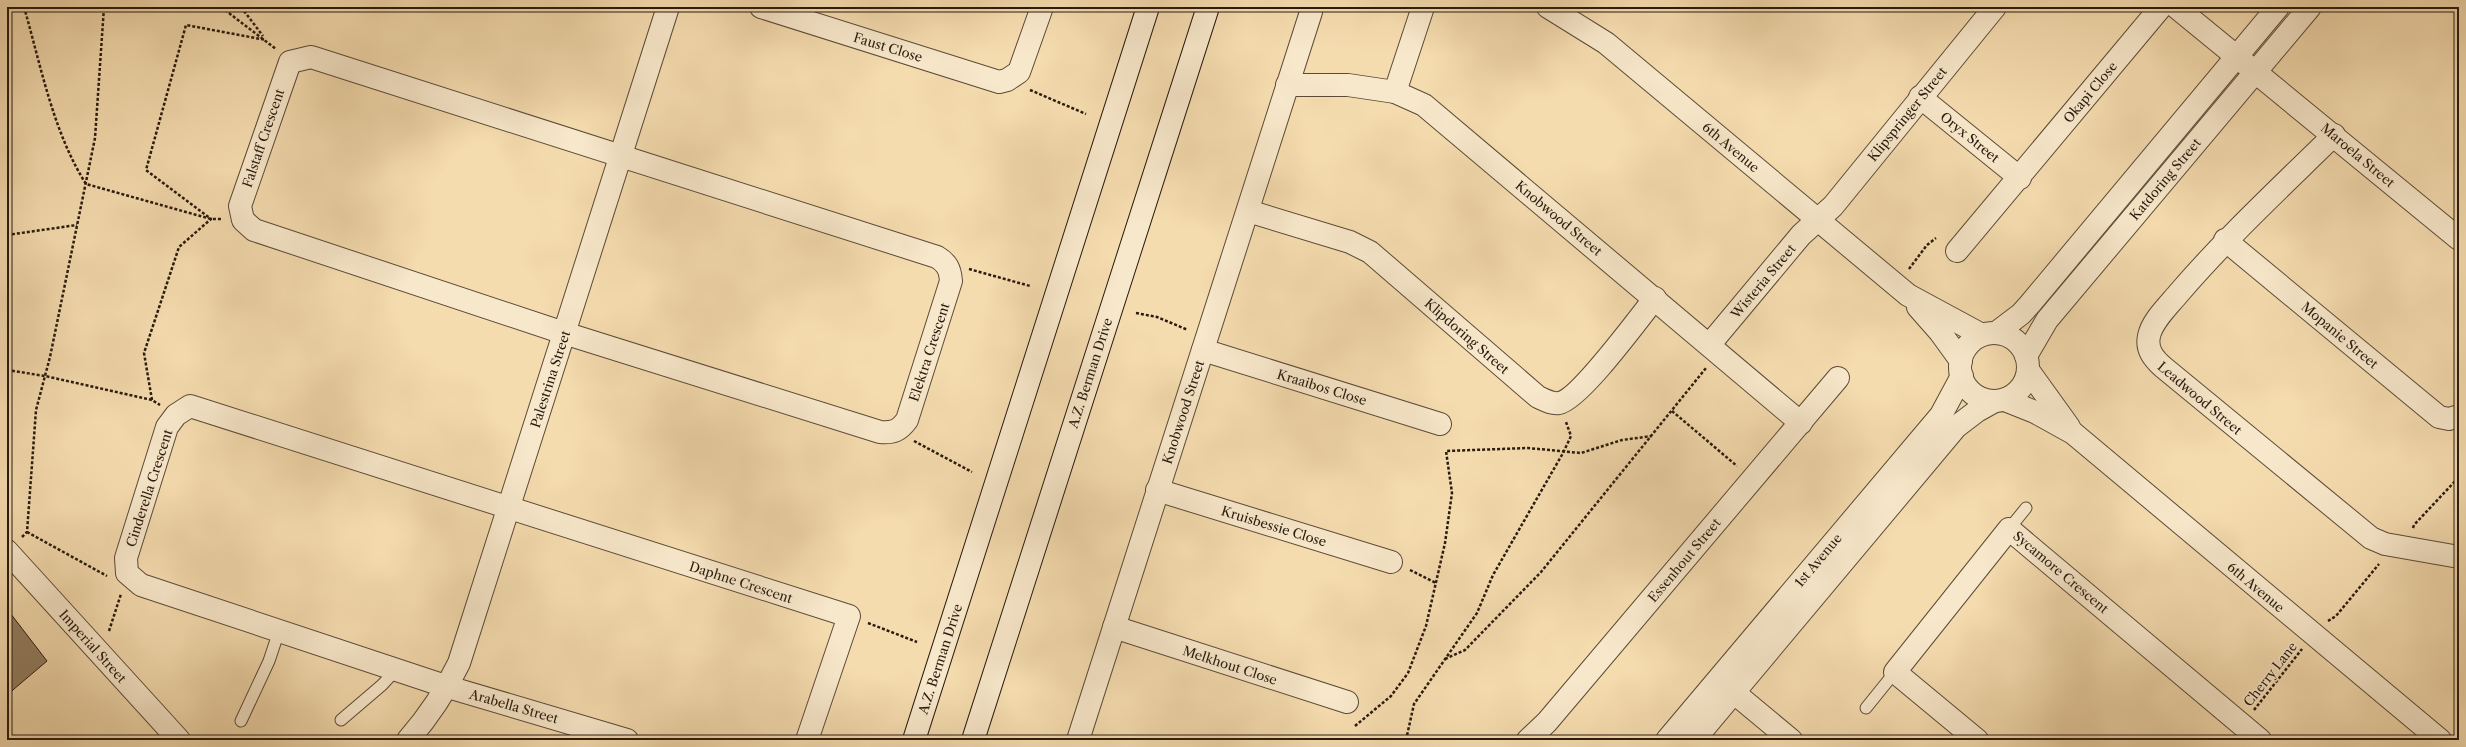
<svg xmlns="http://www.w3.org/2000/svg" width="2466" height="747" viewBox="0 0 2466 747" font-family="'Libre Caslon Text',serif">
  <rect width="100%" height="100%" fill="#f5dcaf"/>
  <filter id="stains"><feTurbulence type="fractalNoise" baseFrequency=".005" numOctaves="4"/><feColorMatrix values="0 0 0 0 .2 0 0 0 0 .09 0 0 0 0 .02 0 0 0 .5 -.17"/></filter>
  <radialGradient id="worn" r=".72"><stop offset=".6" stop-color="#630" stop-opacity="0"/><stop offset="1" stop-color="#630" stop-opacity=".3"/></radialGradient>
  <path fill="#937f62" stroke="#281a0f" d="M7 609 47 661 7 695Z"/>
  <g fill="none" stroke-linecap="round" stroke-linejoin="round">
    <g stroke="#5b4a37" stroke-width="13">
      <g id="service">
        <path d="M2009 529 2026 508"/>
        <path d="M1866 708 1895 672"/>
        <path d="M341 720 382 685 396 670"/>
        <path d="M241 721 269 661 279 631"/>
      </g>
    </g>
    <g stroke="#5b4a37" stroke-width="24">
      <g id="minor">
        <path d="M761 7 999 82 1007 80 1019 72 1042 7"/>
        <path d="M1548 7 1606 43 1908 295 1982 335"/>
        <path d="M2176 7 2459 239"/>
        <path d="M311 57 937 257C947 263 950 269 951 281L907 420C899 431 893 433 880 432L564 333 254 230 243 220 240 206 290 62Z"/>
        <path d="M1287 85H1348L1395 92 1424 105 1801 423"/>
        <path d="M1395 92 1423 7"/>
        <path d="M1920 97 2020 178"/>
        <path d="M2334 135C2281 187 2227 237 2178 294 2168 306 2152 321 2149 336 2146 350 2154 359 2163 367L2371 538 2385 544 2459 557"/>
        <path d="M1248 211 1350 242 1370 252 1538 397C1545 400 1551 404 1559 403 1579 400 1639 318 1655 298"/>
        <path d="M2225 240 2439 417 2449 419 2459 416"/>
        <path d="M1957 251 2161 7"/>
        <path d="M1918 307 1940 332 1961 361"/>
        <path d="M1710 344 1801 235 1833 206 1995 7"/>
        <path d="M1203 350 1440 424"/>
        <path d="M2028 370 2069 427"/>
        <path d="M2005 400 2035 412 2073 433 2440 740"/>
        <path d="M1157 490 1391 562"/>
        <path d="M1114 627 1347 702"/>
        <path d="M1720 681 1791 740"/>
        <path d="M408 740C429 716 445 692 459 663L668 7"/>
        <path d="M627 740 448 687 141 585 127 573 126 558 167 427 176 415 190 406 849 616 807 740"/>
        <path d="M1078 740 1311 12"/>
        <path d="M1528 740 1547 722 1838 378"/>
        <path d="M1977 740 1895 672 2009 529 2260 740"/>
      </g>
    </g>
    <g stroke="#5b4a37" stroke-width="24">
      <g id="tertiary">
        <circle cx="1994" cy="367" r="34"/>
        <path d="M1996 333 2021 314 2030 304 2278 7"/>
        <path d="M2026 356 2047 320 2310 7"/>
        <path d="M7 551 179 740"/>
        <path d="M1667 740 1941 415 1962 376"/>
        <path d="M1694 740 1956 427 1977 411 1995 401"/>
      </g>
    </g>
    <g stroke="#281a0f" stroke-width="24">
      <g id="secondary">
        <path d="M914 740 1148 7"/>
        <path d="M973 740 1208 7"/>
      </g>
    </g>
    <g stroke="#281a0f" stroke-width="2.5" stroke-dasharray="3 2" stroke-linecap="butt">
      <path d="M24 7C41 66 53 132 86 184L211 219H222"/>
      <path d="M221 7 276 49"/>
      <path d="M241 7 263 36"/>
      <path d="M1030 90 1086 114"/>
      <path d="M7 235 77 225"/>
      <path d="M969 269 1030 286"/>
      <path d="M1909 269 1927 245 1936 238"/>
      <path d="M1136 313 1157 317 1188 330"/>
      <path d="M7 370 45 376 152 400 160 405"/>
      <path d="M152 400 144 353 179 247 211 219 146 170 186 25 266 40"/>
      <path d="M1672 411 1737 466"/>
      <path d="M914 441 972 472"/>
      <path d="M2413 528 2414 525 2459 477"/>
      <path d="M27 532 107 576"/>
      <path d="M22 537 27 532 36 410 50 357 95 138 104 7"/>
      <path d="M1410 570 1436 583"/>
      <path d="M2328 621 2336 616 2379 564"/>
      <path d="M868 623 917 642"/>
      <path d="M109 631 121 594"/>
      <path d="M1445 659 1465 650 1541 572 1706 368"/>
      <path d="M2254 710 2302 649"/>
      <path d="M1355 726 1391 696 1408 673 1426 626 1445 543 1452 493 1446 451 1528 448 1581 453 1622 440 1652 436"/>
      <path d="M1406 740 1414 704 1477 613 1493 575 1563 453 1571 436 1566 422"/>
    </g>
    <use href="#service" stroke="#f8e8cb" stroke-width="11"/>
    <use href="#minor" stroke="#f8e8cb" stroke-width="22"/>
    <use href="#tertiary" stroke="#f8e8cb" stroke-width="22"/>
    <use href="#secondary" stroke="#f8e8cb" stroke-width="22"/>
  </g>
  <g text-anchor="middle" stroke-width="3" stroke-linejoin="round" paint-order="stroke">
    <g font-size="13" fill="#281a0f" stroke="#f8e8cb">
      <text transform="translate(888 47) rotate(17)" y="5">Faust Close</text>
      <text transform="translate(2090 92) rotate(-50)" y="5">Okapi Close</text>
      <text transform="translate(1907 114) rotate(-51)" y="5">Klipspringer Street</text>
      <text transform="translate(1970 137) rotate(39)" y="5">Oryx Street</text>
      <text transform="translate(263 138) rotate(-71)" y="5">Falstaff Crescent</text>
      <text transform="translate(1731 147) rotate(40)" y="5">6th Avenue</text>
      <text transform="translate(2358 155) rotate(40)" y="5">Maroela Street</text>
      <text transform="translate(2165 179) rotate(-50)" y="5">Katdoring Street</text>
      <text transform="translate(1559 218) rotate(40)" y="5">Knobwood Street</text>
      <text transform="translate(1763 281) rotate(-50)" y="5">Wisteria Street</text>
      <text transform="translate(2340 335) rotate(40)" y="5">Mopanie Street</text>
      <text transform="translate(1467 336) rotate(41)" y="5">Klipdoring Street</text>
      <text transform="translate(929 352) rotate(-72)" y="5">Elektra Crescent</text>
      <text transform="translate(1090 373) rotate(-72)" y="5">A.Z. Berman Drive</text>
      <text transform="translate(550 379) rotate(-72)" y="5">Palestrina Street</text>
      <text transform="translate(1322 387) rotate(17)" y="5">Kraaibos Close</text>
      <text transform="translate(2200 398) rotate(40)" y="5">Leadwood Street</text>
      <text transform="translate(1183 412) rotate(-72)" y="5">Knobwood Street</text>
      <text transform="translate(149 488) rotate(-72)" y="5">Cinderella Crescent</text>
      <text transform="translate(1274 526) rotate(17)" y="5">Kruisbessie Close</text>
      <text transform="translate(1684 560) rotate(-50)" y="5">Essenhout Street</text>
      <text transform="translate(1818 560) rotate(-50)" y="5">1st Avenue</text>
      <text transform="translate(2061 572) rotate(40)" y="5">Sycamore Crescent</text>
      <text transform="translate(741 582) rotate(18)" y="5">Daphne Crescent</text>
      <text transform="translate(2256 587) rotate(40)" y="5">6th Avenue</text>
      <text transform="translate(93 646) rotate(48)" y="5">Imperial Street</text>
      <text transform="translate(940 659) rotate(-72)" y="5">A.Z. Berman Drive</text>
      <text transform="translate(1230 665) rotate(18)" y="5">Melkhout Close</text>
      <text transform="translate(2270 674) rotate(-52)" y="5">Cherry Lane</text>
      <text transform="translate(514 706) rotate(16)" y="5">Arabella Street</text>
    </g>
  </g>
  <rect width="2466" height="747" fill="none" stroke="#f5dcaf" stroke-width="24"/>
  <rect x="8" y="8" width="2450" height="731" fill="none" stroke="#281a0f" stroke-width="2"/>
  <rect x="12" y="12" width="2442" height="723" fill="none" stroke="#281a0f"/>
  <rect width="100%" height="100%" filter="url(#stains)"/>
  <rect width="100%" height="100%" fill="url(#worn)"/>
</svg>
